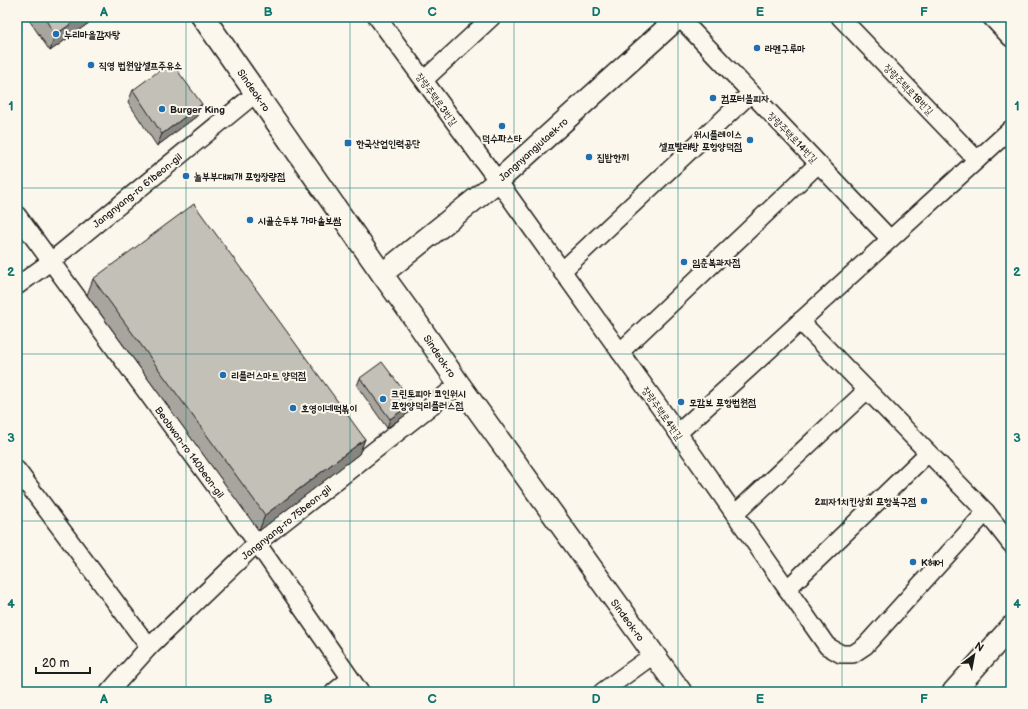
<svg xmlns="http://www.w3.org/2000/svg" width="1028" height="709" viewBox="0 0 1028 709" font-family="'Balsamiq Sans','Poor Story',sans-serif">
  <rect width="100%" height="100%" fill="#fbf7ec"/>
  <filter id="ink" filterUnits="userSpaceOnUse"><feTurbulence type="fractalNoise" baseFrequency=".025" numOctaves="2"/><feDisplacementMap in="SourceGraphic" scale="8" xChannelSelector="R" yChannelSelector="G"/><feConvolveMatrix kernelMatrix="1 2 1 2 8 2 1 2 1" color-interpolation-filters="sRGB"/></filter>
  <g filter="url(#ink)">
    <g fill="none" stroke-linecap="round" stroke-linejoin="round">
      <g stroke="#1c1c1c" stroke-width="20">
        <g id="minor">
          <path d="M377 17 498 181 678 433 827 646 841 654H853L865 646 986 512"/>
          <path d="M679 17 890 239"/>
          <path d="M840 17 977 160"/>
          <path d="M991 17 1011 38"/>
          <path d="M424 80 492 17"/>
          <path d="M17 215 257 543 360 692"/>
          <path d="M562 271 751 93"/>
          <path d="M17 286 50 262 256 93"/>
          <path d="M800 321 986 512 1011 544"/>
          <path d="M620 352 818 164"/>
          <path d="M678 433 1011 129"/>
          <path d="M17 470 149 647"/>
          <path d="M735 514 867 390"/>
          <path d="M787 589 928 453"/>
          <path d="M109 692 149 647 257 543 459 384"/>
          <path d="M334 692 350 679"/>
          <path d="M602 692 653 655"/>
        </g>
      </g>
      <g stroke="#1c1c1c" stroke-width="24">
        <g id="tertiary">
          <path d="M256 93 382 274 416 321 459 384 681 692"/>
          <path d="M382 274 498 181 679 17"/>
          <path d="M953 692 1011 627"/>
        </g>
      </g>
      <g stroke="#1c1c1c" stroke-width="25">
        <path id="secondary" d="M203 17 256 93"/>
      </g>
      <use href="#minor" stroke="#fbf7ec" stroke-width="17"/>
      <use href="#tertiary" stroke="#fbf7ec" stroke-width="21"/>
      <use href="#secondary" stroke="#fbf7ec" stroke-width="22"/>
    </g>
    <g fill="#a8a59e" stroke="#1c1c1c">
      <path d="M27 17H97L50 51Z"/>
      <path d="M133 90 197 116 157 146 128 102Z"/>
      <path d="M93 279 365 439 359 454 259 531 87 295Z"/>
      <path d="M360 378 413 403 410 412 387 428 357 386Z"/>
    </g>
    <g fill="#888681" stroke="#1c1c1c">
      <path d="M81 17H97L50 51 55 35Z"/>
      <path d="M202 104 197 116 157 146 162 134Z"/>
      <path d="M413 403 410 412 387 428 390 419Z"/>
      <path d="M365 439 359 454 259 531 265 515Z"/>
    </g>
    <g fill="#c3c0b8" stroke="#1c1c1c">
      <path d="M44 17H81L55 35Z"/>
      <path d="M171 62 202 104 162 134 133 90Z"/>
      <path d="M194 204 365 439 265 515 93 279Z"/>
      <path d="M382 362 413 403 390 419 360 378Z"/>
    </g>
  </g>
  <path fill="none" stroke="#0f766e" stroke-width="1" stroke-opacity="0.55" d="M186 17V692M350 17V692M514 17V692M678 17V692M842 17V692M17 188H1011M17 354H1011M17 521H1011"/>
  <g fill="#1f6fb2" stroke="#fbf7ec" stroke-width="1.5">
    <circle cx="56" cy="34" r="4"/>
    <circle cx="757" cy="48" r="4"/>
    <circle cx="91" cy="65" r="4"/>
    <circle cx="713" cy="98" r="4"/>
    <circle cx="162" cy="109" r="4"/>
    <circle cx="502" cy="126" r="4"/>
    <circle cx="750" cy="140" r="4"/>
    <rect x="344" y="139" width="8" height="8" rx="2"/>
    <circle cx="589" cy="157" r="4"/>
    <circle cx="186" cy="176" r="4"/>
    <circle cx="250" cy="220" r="4"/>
    <circle cx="684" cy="262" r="4"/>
    <circle cx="223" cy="375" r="4"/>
    <circle cx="383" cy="399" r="4"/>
    <circle cx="681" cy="402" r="4"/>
    <circle cx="293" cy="408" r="4"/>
    <circle cx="924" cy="501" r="4"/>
    <circle cx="913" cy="562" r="4"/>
  </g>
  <g text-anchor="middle" stroke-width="4" stroke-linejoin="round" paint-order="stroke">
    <g font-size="10" font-weight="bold" fill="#1c1c1c" stroke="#fbf7ec" text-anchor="start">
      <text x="64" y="38">누리마을감자탕</text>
      <text x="765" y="52">라멘구루마</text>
      <text x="99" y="69">직영 법원앞셀프주유소</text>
      <text x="721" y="102">컴포터블피자</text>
      <text x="170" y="113">Burger King</text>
      <text x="742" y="138" text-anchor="end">워시플레이스<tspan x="742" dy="12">셀프빨래방 포항양덕점</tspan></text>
      <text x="502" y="142" text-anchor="middle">덕수파스타</text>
      <text x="356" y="147">한국산업인력공단</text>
      <text x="597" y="161">집밥한끼</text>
      <text x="194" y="180">놀부부대찌개 포항장량점</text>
      <text x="258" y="224">시골순두부 가마솥보쌈</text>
      <text x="692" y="266">임춘복과자점</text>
      <text x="231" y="379">리플러스마트 양덕점</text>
      <text x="391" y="397">크린토피아 코인워시<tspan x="391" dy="12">포항양덕리플러스점</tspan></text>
      <text x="689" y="406">모캄보 포항법원점</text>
      <text x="301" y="412">호영이네떡볶이</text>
      <text x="916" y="505" text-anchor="end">2피자1치킨상회 포항북구점</text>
      <text x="921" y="566">K헤어</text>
    </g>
    <g font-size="10" fill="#1c1c1c" stroke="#fbf7ec">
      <text transform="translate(909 89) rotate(46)" y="4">장량주택로18번길</text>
      <text transform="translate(254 90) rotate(55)" y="4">Sindeok-ro</text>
      <text transform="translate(437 99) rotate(54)" y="4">장량주택로3번길</text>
      <text transform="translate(793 137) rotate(46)" y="4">장량주택로14번길</text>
      <text transform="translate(533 149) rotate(-42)" y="4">Jangnyangjutaek-ro</text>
      <text transform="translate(137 190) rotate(-39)" y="4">Jangnyang-ro 61beon-gil</text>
      <text transform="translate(440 356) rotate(56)" y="4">Sindeok-ro</text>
      <text transform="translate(663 413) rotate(55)" y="4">장량주택로4번길</text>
      <text transform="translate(190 452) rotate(54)" y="4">Beobwon-ro 140beon-gil</text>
      <text transform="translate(286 522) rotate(-39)" y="4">Jangnyang-ro 75beon-gil</text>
      <text transform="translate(628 620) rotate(54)" y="4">Sindeok-ro</text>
    </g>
  </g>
  <rect width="1028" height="709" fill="none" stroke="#fbf7ec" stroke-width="44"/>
  <g transform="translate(974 655) rotate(32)" stroke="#fbf7ec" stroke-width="3" paint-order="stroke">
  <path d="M0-3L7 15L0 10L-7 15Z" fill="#1c1c1c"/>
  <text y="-6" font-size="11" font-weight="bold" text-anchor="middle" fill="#1c1c1c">N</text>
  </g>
  <path d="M36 667v6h54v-6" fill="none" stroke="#1c1c1c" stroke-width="2"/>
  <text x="42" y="667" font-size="12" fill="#1c1c1c" stroke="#fbf7ec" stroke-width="3" paint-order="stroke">20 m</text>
  <rect x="22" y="22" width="984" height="665" fill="none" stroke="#0f766e" stroke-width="1.5"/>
  <g font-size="13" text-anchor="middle" font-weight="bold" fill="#0f766e">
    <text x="104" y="16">A</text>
    <text x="268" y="16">B</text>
    <text x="432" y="16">C</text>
    <text x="596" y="16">D</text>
    <text x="760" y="16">E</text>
    <text x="924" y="16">F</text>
    <text x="11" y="110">1</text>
    <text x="1017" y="110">1</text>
    <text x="11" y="276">2</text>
    <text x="1017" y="276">2</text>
    <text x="11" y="442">3</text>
    <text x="1017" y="442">3</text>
    <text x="11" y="608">4</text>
    <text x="1017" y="608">4</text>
    <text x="104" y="703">A</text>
    <text x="268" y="703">B</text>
    <text x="432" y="703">C</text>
    <text x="596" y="703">D</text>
    <text x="760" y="703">E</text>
    <text x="924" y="703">F</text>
  </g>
</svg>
